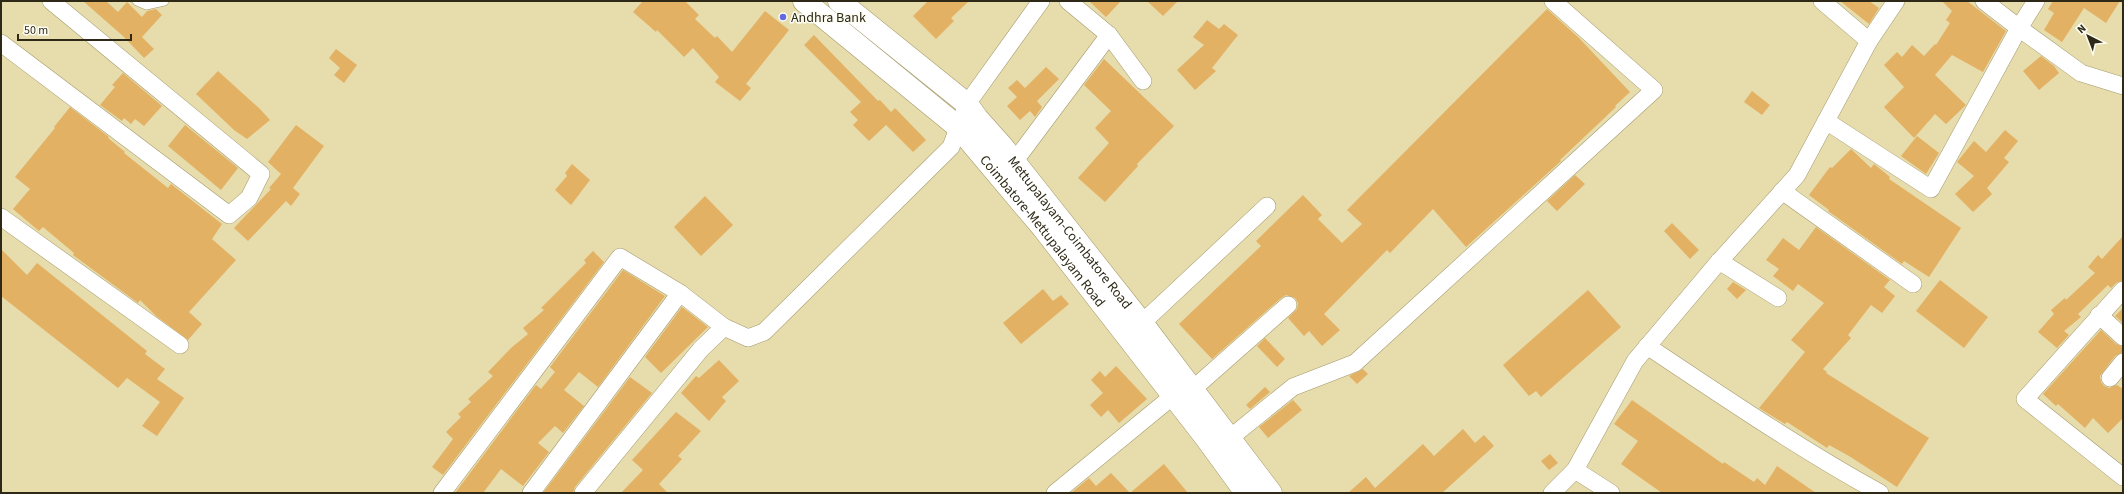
<svg xmlns="http://www.w3.org/2000/svg" width="2124" height="494" viewBox="0 0 2124 494" font-family="'Source Sans 3',sans-serif">
  <rect width="100%" height="100%" fill="#e7dcac"/>
  <g fill="#e3b163">
    <path d="M83 1H106L118 12 127 2 142 17 147 11 156 9 162 15 142 37 154 49 144 58 123 36Z"/>
    <path d="M643 1H685L699 15 695 19 715 38 717 36 732 52 765 11 789 30 746 84 751 88 740 101 715 82 719 77 693 48 684 57 657 30 656 32 633 12Z"/>
    <path d="M928 1H969L951 18 954 21 936 39 913 16Z"/>
    <path d="M1089 1H1121L1106 17Z"/>
    <path d="M1147 1H1178L1163 16Z"/>
    <path d="M1840 1H1869L1879 8 1869 24Z"/>
    <path d="M1942 1H1967L2006 31 1983 72 1952 55 1935 75 1966 105 1946 124 1935 114 1914 138 1884 107 1904 87 1884 65 1897 52 1902 57 1912 45 1924 56 1935 44 1936 45 1950 23 1946 20 1952 11Z"/>
    <path d="M2053 1H2120L2106 23 2084 8 2062 42 2044 30 2054 13 2048 9Z"/>
    <path d="M1547 9 1579 38 1630 92 1615 106 1616 107 1560 160 1561 161 1466 247 1433 209 1390 253 1387 250 1324 314 1340 330 1322 346 1309 331 1304 336 1288 318 1297 309 1298 303 1295 298 1286 295 1281 298 1212 359 1179 324 1261 246 1256 241 1303 195 1322 215 1318 219 1342 243 1362 224 1347 210Z"/>
    <path d="M1207 20 1219 29 1224 24 1238 35 1212 68 1216 71 1195 90 1177 70 1204 45 1193 37Z"/>
    <path d="M814 35 878 101 880 100 891 112 895 108 926 140 913 152 886 125 869 141 853 125 858 120 850 112 861 102 804 45Z"/>
    <path d="M336 49 357 65 344 83 334 75 340 68 329 58Z"/>
    <path d="M2041 56 2054 66 2059 73 2039 90 2023 71Z"/>
    <path d="M1104 59 1174 126 1137 164 1138 166 1105 202 1078 178 1109 143 1095 128 1111 111 1084 85Z"/>
    <path d="M1046 67 1059 79 1037 101 1042 107 1035 117 1030 111 1020 120 1007 106 1017 97 1008 88 1017 80 1025 88Z"/>
    <path d="M218 71 260 109 270 120 247 139 234 130 196 94Z"/>
    <path d="M123 73 162 106 144 126 135 119 131 124 124 118 122 121 100 105 115 87 112 85Z"/>
    <path d="M1752 91 1770 105 1762 115 1744 102Z"/>
    <path d="M70 107 109 137 108 138 125 152 124 153 168 188 171 184 222 224 212 239 236 260 189 312 202 324 188 340 156 316 140 300 138 303 73 255 74 253 43 227 39 231 13 209 30 189 15 177 55 128 54 127Z"/>
    <path d="M185 125 238 168 221 190 168 146Z"/>
    <path d="M296 125 324 146 293 188 300 194 291 206 286 201 248 241 234 228 271 189 269 188 281 174 268 162Z"/>
    <path d="M2005 130 2018 141 2004 158 2009 162 1987 188 1992 194 1973 212 1955 194 1974 176 1957 162 1974 141 1986 152Z"/>
    <path d="M1917 136 1939 153 1926 174 1901 156Z"/>
    <path d="M1851 149 1871 168 1874 164 1890 177 1889 179 1961 228 1929 277 1904 261 1902 264 1828 211 1829 210 1809 195 1830 167 1832 168Z"/>
    <path d="M572 164 590 180 571 205 555 190 567 176 565 173Z"/>
    <path d="M1575 175 1585 184 1557 211 1547 201Z"/>
    <path d="M705 196 733 225 701 256 674 227Z"/>
    <path d="M1672 223 1699 250 1690 259 1664 231Z"/>
    <path d="M1816 227 1890 280 1884 287 1895 296 1882 313 1871 305 1848 335 1851 338 1823 369 1827 372 1826 373 1929 438 1897 487 1849 456 1829 445 1827 448 1787 422 1785 424 1759 408 1805 352 1791 340 1824 303 1798 284 1793 291 1773 276 1779 269 1766 260 1783 238 1799 250Z"/>
    <path d="M2123 236V280L2116 283 2111 288 2108 285 2078 314 2081 317 2064 331 2069 335 2057 348 2038 332 2054 314 2051 310 2065 298 2066 300 2095 273 2088 267 2098 255 2102 259Z"/>
    <path d="M1 249 27 275 37 263 147 351 145 354 165 369 157 379 184 398 157 436 142 426 160 402 127 378 118 388 1 296Z"/>
    <path d="M593 251 604 262 443 475 432 467 453 439 446 432 461 417 458 414 471 402 468 399 493 376 488 372 511 348 528 334 523 328 544 310 541 308 586 263 584 260Z"/>
    <path d="M623 270 665 296 598 387 579 372 564 390 584 406 563 433 555 426 538 443 549 452 523 486 501 469 483 493H455L536 385 541 389 555 372 550 367Z"/>
    <path d="M1940 280 1988 317 1964 348 1916 311Z"/>
    <path d="M1733 282 1746 290 1737 299 1727 289Z"/>
    <path d="M1043 289 1053 301 1061 295 1069 304 1021 344 1003 323Z"/>
    <path d="M1588 290 1621 327 1541 397 1536 391 1529 396 1503 365Z"/>
    <path d="M682 307 708 327 661 373 645 357Z"/>
    <path d="M2123 308V323L2115 316Z"/>
    <path d="M2101 330 2116 344 2123 347V352L2115 356 2100 376 2101 382 2104 386 2109 388 2117 385 2123 389V418L2108 433 2093 418 2085 428 2058 404 2056 406 2043 394Z"/>
    <path d="M1265 338 1285 359 1277 367 1257 346Z"/>
    <path d="M719 360 739 381 722 397 726 401 709 421 681 393 696 376 699 378Z"/>
    <path d="M1116 366 1147 399 1119 423 1108 410 1101 417 1090 405 1103 393 1091 380 1100 371 1105 377Z"/>
    <path d="M1363 369 1368 374 1357 384 1349 376Z"/>
    <path d="M630 377 652 393 575 487 573 493H543Z"/>
    <path d="M1265 387 1270 392 1250 409 1246 405Z"/>
    <path d="M1293 400 1302 410 1268 438 1259 427Z"/>
    <path d="M1632 400 1723 464 1724 462 1754 482 1757 478 1765 485 1777 466 1816 493H1662L1621 464 1638 441 1614 424Z"/>
    <path d="M676 412 701 431 678 456 682 459 659 484 668 493H621L643 470 632 460Z"/>
    <path d="M1463 429 1475 443 1484 435 1494 446 1442 493H1348L1366 477 1375 488 1423 444 1434 456Z"/>
    <path d="M1550 454 1558 463 1549 470 1541 461Z"/>
    <path d="M1164 464 1188 493H1071L1089 478 1096 486 1111 473 1130 493Z"/>
  </g>
  <g fill="none" stroke-linecap="round" stroke-linejoin="round">
    <g stroke="#a49a6c" stroke-width="10">
      <path id="service" d="M137 1 146 5 164 1"/>
    </g>
    <g stroke="#a49a6c" stroke-width="18">
      <g id="minor">
        <path d="M1984 1 2019 28 2036 1"/>
        <path d="M1109 35 1143 81"/>
        <path d="M1869 41 1896 1"/>
        <path d="M1 43 229 215 249 198 261 174 51 1"/>
        <path d="M1826 121 1931 189 2019 28 2081 73 2123 86"/>
        <path d="M1014 162 1109 35 1068 1"/>
        <path d="M1782 191 1913 284"/>
        <path d="M1 217 180 345"/>
        <path d="M1719 261 1778 298"/>
        <path d="M2123 290 2025 399 2123 477"/>
        <path d="M2099 315 2123 337"/>
        <path d="M1142 323 1267 206"/>
        <path d="M1647 346C1724 397 1800 449 1880 493"/>
        <path d="M2110 378 2123 362"/>
        <path d="M1193 389 1288 305"/>
        <path d="M1230 438 1293 387 1355 363 1654 90 1553 1"/>
        <path d="M1575 470 1611 493"/>
        <path d="M442 493 620 257 680 293 724 327"/>
        <path d="M531 493 680 293"/>
        <path d="M583 493 701 349 724 327 748 338 764 332 951 147 967 104 1041 1"/>
        <path d="M1055 493 1173 396"/>
        <path d="M1552 493 1575 470 1635 361 1716 265 1797 175 1869 41 1822 1"/>
      </g>
    </g>
    <g stroke="#a49a6c" stroke-width="23">
      <g id="trunk">
        <path id="s1" d="M804 1 958 127 1043 228 1206 438 1246 493"/>
        <path id="s2" d="M839 1 967 104 977 118 1002 146 1142 323 1271 493"/>
      </g>
    </g>
    <use href="#service" stroke="#fff" stroke-width="9"/>
    <use href="#minor" stroke="#fff" stroke-width="17"/>
    <use href="#trunk" stroke="#fff" stroke-width="22"/>
  </g>
  <circle fill="#6469e2" stroke="#fefdf3" stroke-width="1.5" cx="783" cy="17" r="4"/>
  <g text-anchor="middle" stroke-width="3" stroke-linejoin="round" paint-order="stroke">
    <g font-size="14" fill="#2d2916" stroke="#fefdf3" text-anchor="start">
      <text x="791" y="22">Andhra Bank</text>
    </g>
    <g font-size="14" fill="#2d2916" stroke="#fefdf3">
      <text dy="5" stroke="none"><textPath href="#s1" startOffset="333">Coimbatore-Mettupalayam Road</textPath></text>
      <text dy="5" stroke="none"><textPath href="#s2" startOffset="329">Mettupalayam-Coimbatore Road</textPath></text>
    </g>
  </g>
  <rect width="2124" height="494" fill="none" stroke="#2d2916" stroke-width="4"/>
  <g transform="translate(2088 36) rotate(318)" stroke="#fefdf3" stroke-width="3" paint-order="stroke">
  <path d="M0-3L7 15L0 10L-7 15Z" fill="#2d2916"/>
  <text y="-6" font-size="11" font-weight="bold" text-anchor="middle" fill="#2d2916">N</text>
  </g>
  <path d="M18 34v6h113v-6" fill="none" stroke="#2d2916" stroke-width="2"/>
  <text x="24" y="34" font-size="12" fill="#2d2916" stroke="#fefdf3" stroke-width="3" paint-order="stroke">50 m</text>
</svg>
